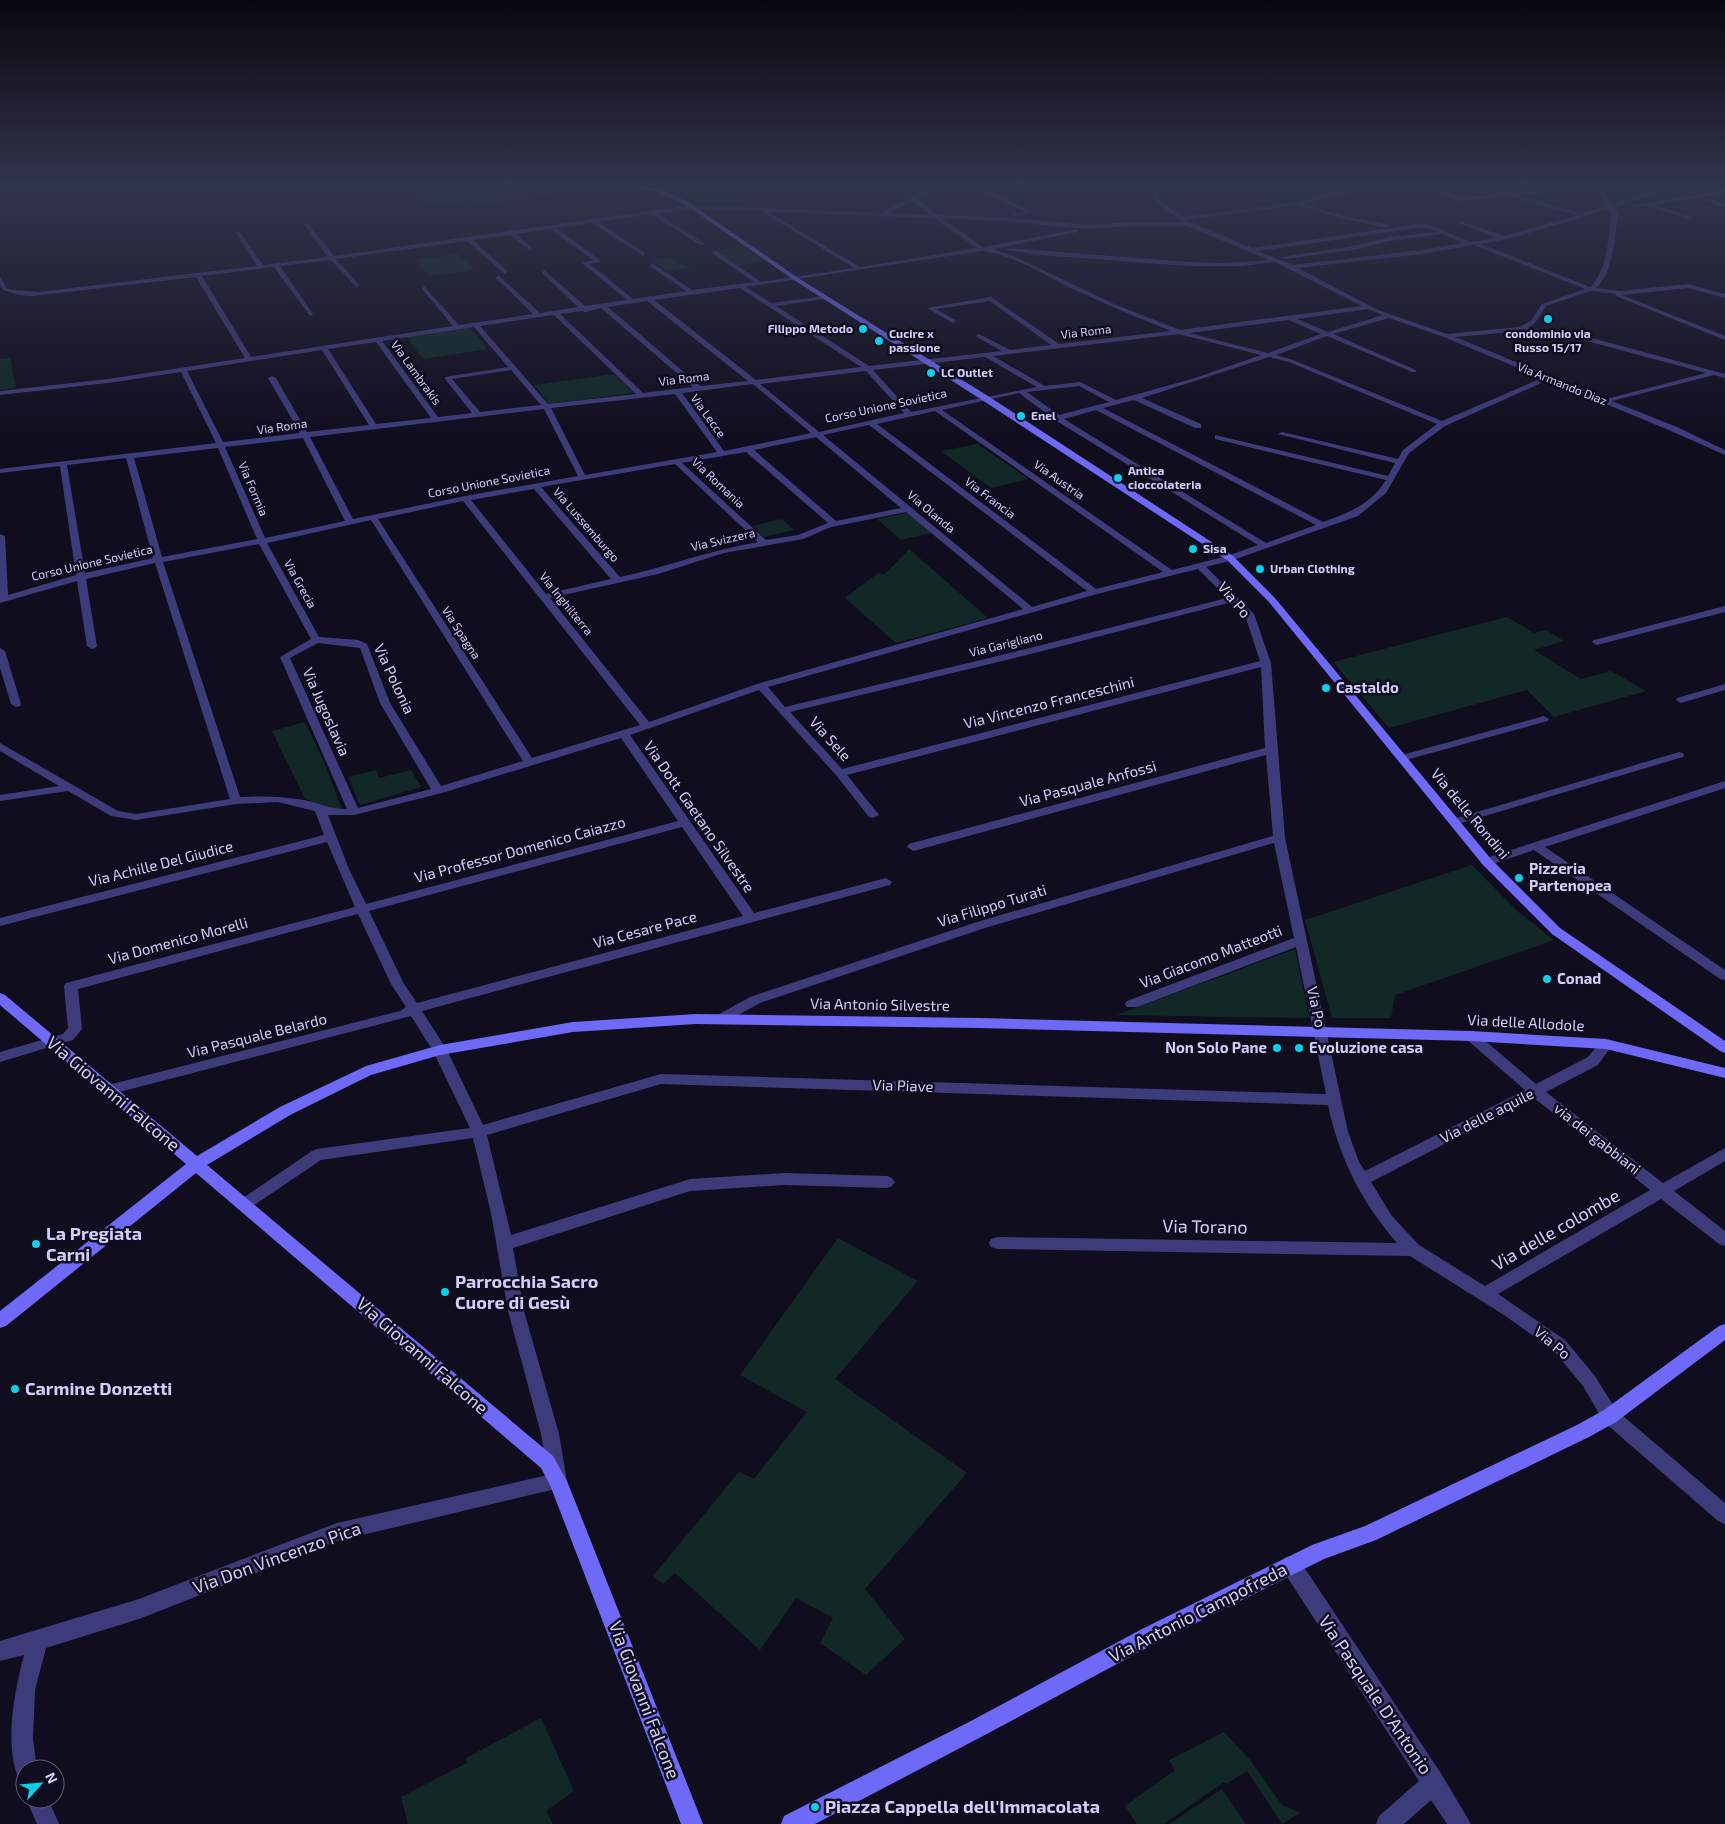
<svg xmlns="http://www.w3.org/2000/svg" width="1725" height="1824" viewBox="0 0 1725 1824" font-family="'Exo 2',sans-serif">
  <rect width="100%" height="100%" fill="#100d1e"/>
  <g fill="#112827">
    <path d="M408 184H553L560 191 577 189 580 190 461 207 458 205 555 191 425 207Z"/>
    <path d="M742 247 764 261 735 266 714 251Z"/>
    <path d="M458 254 475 270 430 276 414 260Z"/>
    <path d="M672 258 680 264 691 268 668 271 652 260Z"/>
    <path d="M470 327 487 349 423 359 406 336Z"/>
    <path d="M10 358 16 388 0 390V359Z"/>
    <path d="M614 374 634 393 549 404 534 385Z"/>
    <path d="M977 444 1029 479 991 488 941 451Z"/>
    <path d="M907 513 932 533 901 540 877 519Z"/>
    <path d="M782 519 794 530 764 537 752 526Z"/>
    <path d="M909 549 988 618 896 643 845 598 878 573 885 574Z"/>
    <path d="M1507 617 1534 633 1546 630 1564 641 1534 650 1581 679 1611 671 1646 691 1554 717 1527 690 1389 728 1333 662Z"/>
    <path d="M305 722 323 760 342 809 337 810 305 799 272 731Z"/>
    <path d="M376 770 379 778 411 770 421 787 360 805 348 777Z"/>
    <path d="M1472 865 1516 910 1554 940 1395 995 1391 1018H1332L1305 920Z"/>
    <path d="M1295 949 1309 1018 1116 1015Z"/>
    <path d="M838 1238 918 1281 835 1379 967 1473 865 1589 905 1639 866 1675 820 1643 833 1618 796 1598 760 1650 675 1573 663 1584 653 1576 739 1472 754 1479 807 1412 740 1375Z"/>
    <path d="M541 1718 574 1791 546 1811 553 1824H408L401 1797 467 1763 466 1758Z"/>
    <path d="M1224 1732 1250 1760 1282 1805 1300 1813 1282 1824 1247 1771 1226 1784 1224 1782 1164 1824H1137L1125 1806 1175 1770 1169 1760Z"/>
    <path d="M1222 1789 1246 1824H1169Z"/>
  </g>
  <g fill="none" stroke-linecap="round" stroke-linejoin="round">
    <g fill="#3e3b7b" fill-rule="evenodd">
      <path d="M694 184H705L662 194 659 192Z"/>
      <path d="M897 184H902L914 196 938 184H944L917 199 937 215 1000 217 1087 225 1129 222H1182L1154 200 1156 184H1161L1160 200 1183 217 1306 201 1333 192 1369 187 1366 184 1376 186 1406 184 1334 195 1303 204 1343 216 1389 225 1387 228 1340 218 1297 205 1186 220 1252 248 1425 223 1470 242 1497 238 1459 223V221L1504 236 1577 215 1508 196 1460 201 1418 184H1425L1460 197 1502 194 1478 184H1485L1509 193 1600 184 1612 204 1645 194 1611 184C1624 184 1637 193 1651 193 1663 192 1674 184 1686 184L1614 207 1618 214C1614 237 1614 272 1596 288L1620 291 1688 284 1725 294V298L1688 288 1622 295 1725 336V340L1616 296 1615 294 1591 291 1546 306 1535 323 1528 328 1588 337 1725 374V378L1714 375 1612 401 1677 427 1725 450V455L1671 431 1548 380 1445 426 1409 453 1386 493 1358 516 1233 560 1206 567 1254 614 1271 663 1285 838 1348 1132 1359 1162 1365 1171 1525 1090 1466 1039 1464 1036 1466 1033H1476L1536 1084 1588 1057 1601 1041H1611L1613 1044 1598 1065 1546 1092 1663 1183 1725 1148V1161L1674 1191 1725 1231V1246L1719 1244 1661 1199 1498 1294 1565 1340 1595 1376 1616 1410 1725 1503V1524L1718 1521 1604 1422 1583 1386 1553 1350 1504 1315 1410 1256 997 1249 991 1247 989 1243 991 1239 997 1237 1397 1243C1362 1203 1339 1158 1328 1105L661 1084 487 1135 511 1235 690 1179 784 1173 887 1176 892 1178 895 1182 892 1186 887 1188 784 1185 690 1191 513 1248 524 1311 559 1434 567 1481 564 1487 337 1541 139 1619 46 1648 35 1690 33 1739 37 1769H25V1779L18 1777C4 1742 15 1689 24 1655L0 1661V1641L139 1599 337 1523 548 1475 541 1434 508 1311 491 1213 473 1138 321 1160 250 1208 245 1210 240 1208 237 1204 240 1200 312 1151 317 1149 470 1128 433 1051 411 1016 108 1095 103 1094 101 1090 103 1086 108 1085 400 1011 406 1007 391 984 358 914 78 989 82 1029 73 1040 0 1062V1052L63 1034 68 1028 64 986 66 983 355 907 327 842 0 926V918L324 835 315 811 278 802 236 804 136 820 111 816 68 791 0 801V795L59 786 0 751V743L118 811 136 814 230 799 155 563 86 579 97 646 95 648 92 649 87 646 77 581 0 603V534L5 536 8 595 76 575 60 466 0 473V469L216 443 181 372 108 383 0 395V391L108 379 245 358 196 277 33 296 19 295 3 290 0 285V277L7 288 12 290 38 292 257 266 236 233 239 231 263 265 328 257 304 224 307 222 334 256 692 205 884 213V211L910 198ZM1597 188 1607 206 1582 213 1516 195ZM913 201 930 215 888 213ZM692 209 761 211 854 268 761 282 714 250 712 253 754 282 692 290 652 263 650 266 686 291 633 299 590 264 600 262V260L556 228 592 223 643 256 645 253 598 222 652 214 700 245H704V243L658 214ZM1609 209 1612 214C1608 236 1608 271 1590 287L1481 244 1512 238ZM768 212 934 218 977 248 860 267ZM942 218 1000 221 1087 229 1129 226H1187L1269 260 1224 263 1189 262 1009 248 1006 250 1040 255 1189 266H1242L1275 262 1362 306 1180 330 1114 304 1016 257 994 249 1077 232 1079 229 983 247ZM1424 227 1437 232 1389 237 1359 245 1282 257 1285 259 1359 249 1389 241 1443 234 1463 243 1422 250 1293 265 1258 251ZM550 229 593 260 582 263 627 300 585 306 544 270 542 273 578 307 540 313 498 275 496 278 533 314 459 325 424 286 422 289 453 326 251 357 202 276 274 267 310 316 313 314 280 266 331 260 357 288 359 285 336 259 467 241 505 274 507 271 473 240 510 235 530 251 532 248 516 234ZM1474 245 1585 289 1542 304 1531 321 1519 327 1447 334 1378 310 1298 268 1422 254ZM982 251C1014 255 1043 274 1071 288 1104 304 1137 317 1171 331L1059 344 991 297 927 308 953 323 956 321 955 320 936 309 990 301 1051 345 1010 350 979 334 976 336 977 337 1002 351 869 366 776 306 824 299 826 296 771 303 746 287ZM740 288 861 367 756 380 654 300ZM647 301 748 381 700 386 608 307ZM601 308 693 387 643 393 560 314 582 311 585 312ZM1368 309 1383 315 1328 332 1297 319ZM553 315H554L636 394 548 404 480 326ZM1389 318 1444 337 1542 378 1442 421 1293 360 1276 355 1327 336 1412 372H1416V370L1333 334ZM1289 320 1321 334 1268 353 1189 333ZM474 327 508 367 445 377V379L472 413 438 417 382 341ZM1521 331 1587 341 1706 373 1606 399 1455 337ZM1179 334 1261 355 1195 378 1116 400 1080 382 1045 386 993 356ZM376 342 431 418 376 424 328 349ZM322 350 369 425 307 432 276 378 272 376 268 378 300 433 223 442 187 371ZM985 357 1037 387 911 412 873 370ZM1269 357 1289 362 1437 424 1403 450 1398 459 1282 432 1278 434 1395 463 1388 476 1215 435V439L1386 480C1371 504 1349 513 1323 522L1103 408 1134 400 1195 428H1201V424L1142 398ZM511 370 541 405 480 412 452 379ZM866 371 904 413 819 432 760 384ZM753 384 811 433 724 451 682 393ZM1079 386 1109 402 1059 415 1027 392ZM1019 393 1055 420 1258 545 1227 556 1172 570 942 410ZM675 394 717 452 585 475 551 408ZM544 409 578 476 465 496 353 519 310 437ZM1096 410 1316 525 1266 543 1064 419ZM935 411 1163 572 1096 589 877 424ZM869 425 1087 591 1032 607 823 435ZM816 437 901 508 836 521 754 450ZM303 438 345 521 265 538 225 447ZM218 448 257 539 162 557 134 458ZM746 452 828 523 798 535 766 540 682 463ZM126 458 153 558 85 573 67 465ZM675 464 758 542C711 550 666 567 620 577L541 487ZM534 489 611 579 546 594 471 500ZM463 501 640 725 532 758 378 519ZM906 512 1023 609 757 684 649 722 550 598 658 574 724 553 803 539 831 527ZM371 520 523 761 441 786 390 703 367 644 358 640 319 637 267 543ZM259 544 311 639 280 657 347 809C331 810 320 803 304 800 282 796 263 796 240 797L163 562ZM1198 569 1227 598 1030 648 785 707 768 687 1097 594ZM1232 602 1245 615 1260 661 842 769 790 712 1031 654ZM318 643 360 648 380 703 431 789 358 808 290 658ZM1261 667 1265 748 909 844 907 847 913 851 917 850 1266 755 1273 836 977 922 750 997 714 1017 712 1020 714 1023H724L760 1003 985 928 1274 843 1294 938 1127 1001 1125 1004 1127 1007H1137L1296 947 1326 1094 661 1074 483 1125 447 1050 422 1011 890 885 892 882 886 878 754 913 630 735 759 690 836 775 869 817 873 818 879 815 847 775ZM621 738 678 821 366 904 349 869 328 815H354L442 793ZM682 827 743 916 417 1003 404 984 369 911ZM1534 1098 1650 1190 1485 1286 1419 1245 1392 1216 1371 1182Z"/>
      <path d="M967 184H974L1033 212 1013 217V215L1025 212Z"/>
      <path d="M1725 189V193L1702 197 1725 204V208L1697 198 1653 205 1691 216 1689 219 1646 206 1634 208 1631 206Z"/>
      <path d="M1725 606V612L1597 645 1592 642 1594 640Z"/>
      <path d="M0 648 5 651 21 704 20 706 16 707 11 704 0 668Z"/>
      <path d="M1725 684V690L1681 703 1676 700 1677 698Z"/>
      <path d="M1544 716 1549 719 1548 721 1402 761 1397 758 1398 756Z"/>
      <path d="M1679 752 1683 753 1684 755 1683 757 1458 824H1450L1448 822 1450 820Z"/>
      <path d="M1725 781V788L1545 847 1725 970V980L1720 979 1534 850 1487 866 1481 862 1483 859Z"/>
      <path d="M1291 1556 1298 1558 1442 1775 1471 1824H1447L1431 1800 1404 1824H1376L1379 1816 1419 1781 1284 1572 1281 1565 1284 1558Z"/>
      <path d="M26 1799H48L59 1824H37Z"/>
    </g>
    <g fill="#6f69f7" fill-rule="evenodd">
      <path d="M608 184 655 188 687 201 798 278 988 396 1233 556 1275 598 1491 859 1560 928 1725 1041V1053L1720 1051 1552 934 1483 865 1269 602 1227 560 982 400 794 280 683 203 654 191Z"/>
      <path d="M0 993 5 995 197 1156 280 1107 366 1066 440 1045 573 1022 696 1014 979 1018 1471 1031 1606 1039 1725 1068V1078L1606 1049 1471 1041 979 1028 696 1024 573 1032 440 1055 371 1075 290 1115 207 1165 553 1456 567 1481 703 1824H681L550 1485 541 1468 196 1173 6 1326 0 1328V1311L186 1164 0 1005Z"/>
      <path d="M1725 1324V1340L1616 1422 1589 1437 1376 1540 1324 1559 1156 1643 983 1736 815 1824H781L784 1816 969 1722 1142 1629 1312 1545 1365 1526 1577 1425 1604 1410 1719 1326Z"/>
    </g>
  </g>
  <linearGradient id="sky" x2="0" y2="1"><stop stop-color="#090710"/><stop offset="0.42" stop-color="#31354c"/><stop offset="1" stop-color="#31354c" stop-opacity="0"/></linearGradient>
  <rect width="1725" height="440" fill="url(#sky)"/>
  <g fill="#0ccfe9" stroke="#100d1e" stroke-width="2">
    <circle cx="1548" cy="319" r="5"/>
    <circle cx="863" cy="329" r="5"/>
    <circle cx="879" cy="341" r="5"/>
    <circle cx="931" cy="373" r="5"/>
    <circle cx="1021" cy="416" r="5"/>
    <circle cx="1118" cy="478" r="5"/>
    <circle cx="1193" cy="549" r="5"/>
    <circle cx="1260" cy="569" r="5"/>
    <circle cx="1326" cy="688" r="5"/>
    <circle cx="1519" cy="878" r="5"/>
    <circle cx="1547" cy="979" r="5"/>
    <circle cx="1277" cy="1048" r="5"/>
    <circle cx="1299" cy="1048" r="5"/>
    <circle cx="36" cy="1244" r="5"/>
    <circle cx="445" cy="1292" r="5"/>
    <circle cx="15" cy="1389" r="5"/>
    <circle cx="815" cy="1807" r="5"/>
  </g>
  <g text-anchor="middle" stroke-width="5" stroke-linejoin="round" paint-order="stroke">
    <g font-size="12" font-weight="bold" fill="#d3cdfc" stroke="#100d1e" text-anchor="start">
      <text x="853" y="333" text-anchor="end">Filippo Metodo</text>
      <text x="889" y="338">Cucire x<tspan x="889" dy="14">passione</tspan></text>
      <text x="1548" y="338" text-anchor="middle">condominio via<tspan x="1548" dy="14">Russo 15/17</tspan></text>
      <text x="941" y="377">LC Outlet</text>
      <text x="1031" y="420">Enel</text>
      <text x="1128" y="475">Antica<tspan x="1128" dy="14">cioccolateria</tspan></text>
      <text x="1203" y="553">Sisa</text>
      <text x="1270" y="573">Urban Clothing</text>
    </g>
    <g font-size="12" fill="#d3cdfc" stroke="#100d1e">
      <text transform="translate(1086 332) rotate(-7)" y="4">Via Roma</text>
      <text transform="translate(416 373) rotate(54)" y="4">Via Lambrakis</text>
      <text transform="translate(684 379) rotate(-7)" y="4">Via Roma</text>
      <text transform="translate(1562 384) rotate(22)" y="4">Via Armando Diaz</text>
      <text transform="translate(886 406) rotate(-12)" y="4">Corso Unione Sovietica</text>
      <text transform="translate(708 416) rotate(54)" y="4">Via Lecce</text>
      <text transform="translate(282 427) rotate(-8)" y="4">Via Roma</text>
      <text transform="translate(1059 480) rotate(35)" y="4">Via Austria</text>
      <text transform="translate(489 482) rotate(-11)" y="4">Corso Unione Sovietica</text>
      <text transform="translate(718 483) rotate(43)" y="4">Via Romania</text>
      <text transform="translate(253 489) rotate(67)" y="4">Via Formia</text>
      <text transform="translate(990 498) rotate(37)" y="4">Via Francia</text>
      <text transform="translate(931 512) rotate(40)" y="4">Via Olanda</text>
      <text transform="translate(586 525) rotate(49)" y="4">Via Lussemburgo</text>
      <text transform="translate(723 540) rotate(-13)" y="4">Via Svizzera</text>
      <text transform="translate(92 563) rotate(-13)" y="4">Corso Unione Sovietica</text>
      <text transform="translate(300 584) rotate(61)" y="4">Via Grecia</text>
      <text transform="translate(566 604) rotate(51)" y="4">Via Inghilterra</text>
      <text transform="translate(461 633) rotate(57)" y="4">Via Spagna</text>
      <text transform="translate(1006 644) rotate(-14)" y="4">Via Garigliano</text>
    </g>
    <g font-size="15" fill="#d3cdfc" stroke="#100d1e">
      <text transform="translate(1234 600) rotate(50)" y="5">Via Po</text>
      <text transform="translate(394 679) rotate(65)" y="5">Via Polonia</text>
      <text transform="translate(1049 703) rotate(-14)" y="5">Via Vincenzo Franceschini</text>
      <text transform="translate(326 712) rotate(66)" y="5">Via Jugoslavia</text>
      <text transform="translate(830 739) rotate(48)" y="5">Via Sele</text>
      <text transform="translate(1088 784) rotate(-15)" y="5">Via Pasquale Anfossi</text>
      <text transform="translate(1470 814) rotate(50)" y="5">Via delle Rondini</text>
      <text transform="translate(699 817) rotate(55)" y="5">Via Dott. Gaetano Silvestre</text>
      <text transform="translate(520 850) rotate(-15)" y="5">Via Professor Domenico Caiazzo</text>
      <text transform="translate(161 864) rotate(-14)" y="5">Via Achille Del Giudice</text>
      <text transform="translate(992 906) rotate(-17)" y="5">Via Filippo Turati</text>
      <text transform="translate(645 930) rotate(-15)" y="5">Via Cesare Pace</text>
      <text transform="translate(178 941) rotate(-15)" y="5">Via Domenico Morelli</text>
      <text transform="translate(1211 957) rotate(-21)" y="5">Via Giacomo Matteotti</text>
      <text transform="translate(880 1005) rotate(1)" y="5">Via Antonio Silvestre</text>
      <text transform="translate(1316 1007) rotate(78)" y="5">Via Po</text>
      <text transform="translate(1526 1023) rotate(3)" y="5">Via delle Allodole</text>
      <text transform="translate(257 1036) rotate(-14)" y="5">Via Pasquale Belardo</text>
      <text transform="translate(903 1086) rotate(2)" y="5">Via Piave</text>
      <text transform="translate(1487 1116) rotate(-27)" y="5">Via delle aquile</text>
      <text transform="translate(1597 1139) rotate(38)" y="5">via dei gabbiani</text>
      <text transform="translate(1552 1343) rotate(40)" y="5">Via Po</text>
    </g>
    <g font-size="15" font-weight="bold" fill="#d3cdfc" stroke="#100d1e" text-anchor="start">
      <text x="1336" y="693">Castaldo</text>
      <text x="1529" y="874">Pizzeria<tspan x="1529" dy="17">Partenopea</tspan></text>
      <text x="1557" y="984">Conad</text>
      <text x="1267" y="1053" text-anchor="end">Non Solo Pane</text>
      <text x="1309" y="1053">Evoluzione casa</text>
    </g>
    <g font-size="18" fill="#d3cdfc" stroke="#100d1e">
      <text transform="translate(113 1094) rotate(40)" y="6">Via Giovanni Falcone</text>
      <text transform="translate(1205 1227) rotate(1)" y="6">Via Torano</text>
      <text transform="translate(1556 1230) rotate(-30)" y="6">Via delle colombe</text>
      <text transform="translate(422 1356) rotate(41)" y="6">Via Giovanni Falcone</text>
      <text transform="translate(277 1558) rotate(-20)" y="6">Via Don Vincenzo Pica</text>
      <text transform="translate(1198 1613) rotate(-27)" y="6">Via Antonio Campofreda</text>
      <text transform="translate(1375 1695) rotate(56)" y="6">Via Pasquale D'Antonio</text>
      <text transform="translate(644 1700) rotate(69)" y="6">Via Giovanni Falcone</text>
    </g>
    <g font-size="18" font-weight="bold" fill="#d3cdfc" stroke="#100d1e" text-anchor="start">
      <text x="46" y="1240">La Pregiata<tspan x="46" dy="21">Carni</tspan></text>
      <text x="455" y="1288">Parrocchia Sacro<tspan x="455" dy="21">Cuore di Gesù</tspan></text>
      <text x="25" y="1395">Carmine Donzetti</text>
      <text x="825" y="1813">Piazza Cappella dell'Immacolata</text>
    </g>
  </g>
  <g transform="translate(40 1784) rotate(63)"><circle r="24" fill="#100d1e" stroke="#5e5a77"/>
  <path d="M0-4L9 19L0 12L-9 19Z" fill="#0ccfe9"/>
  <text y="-8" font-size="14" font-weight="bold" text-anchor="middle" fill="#d3cdfc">N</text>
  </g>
</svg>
